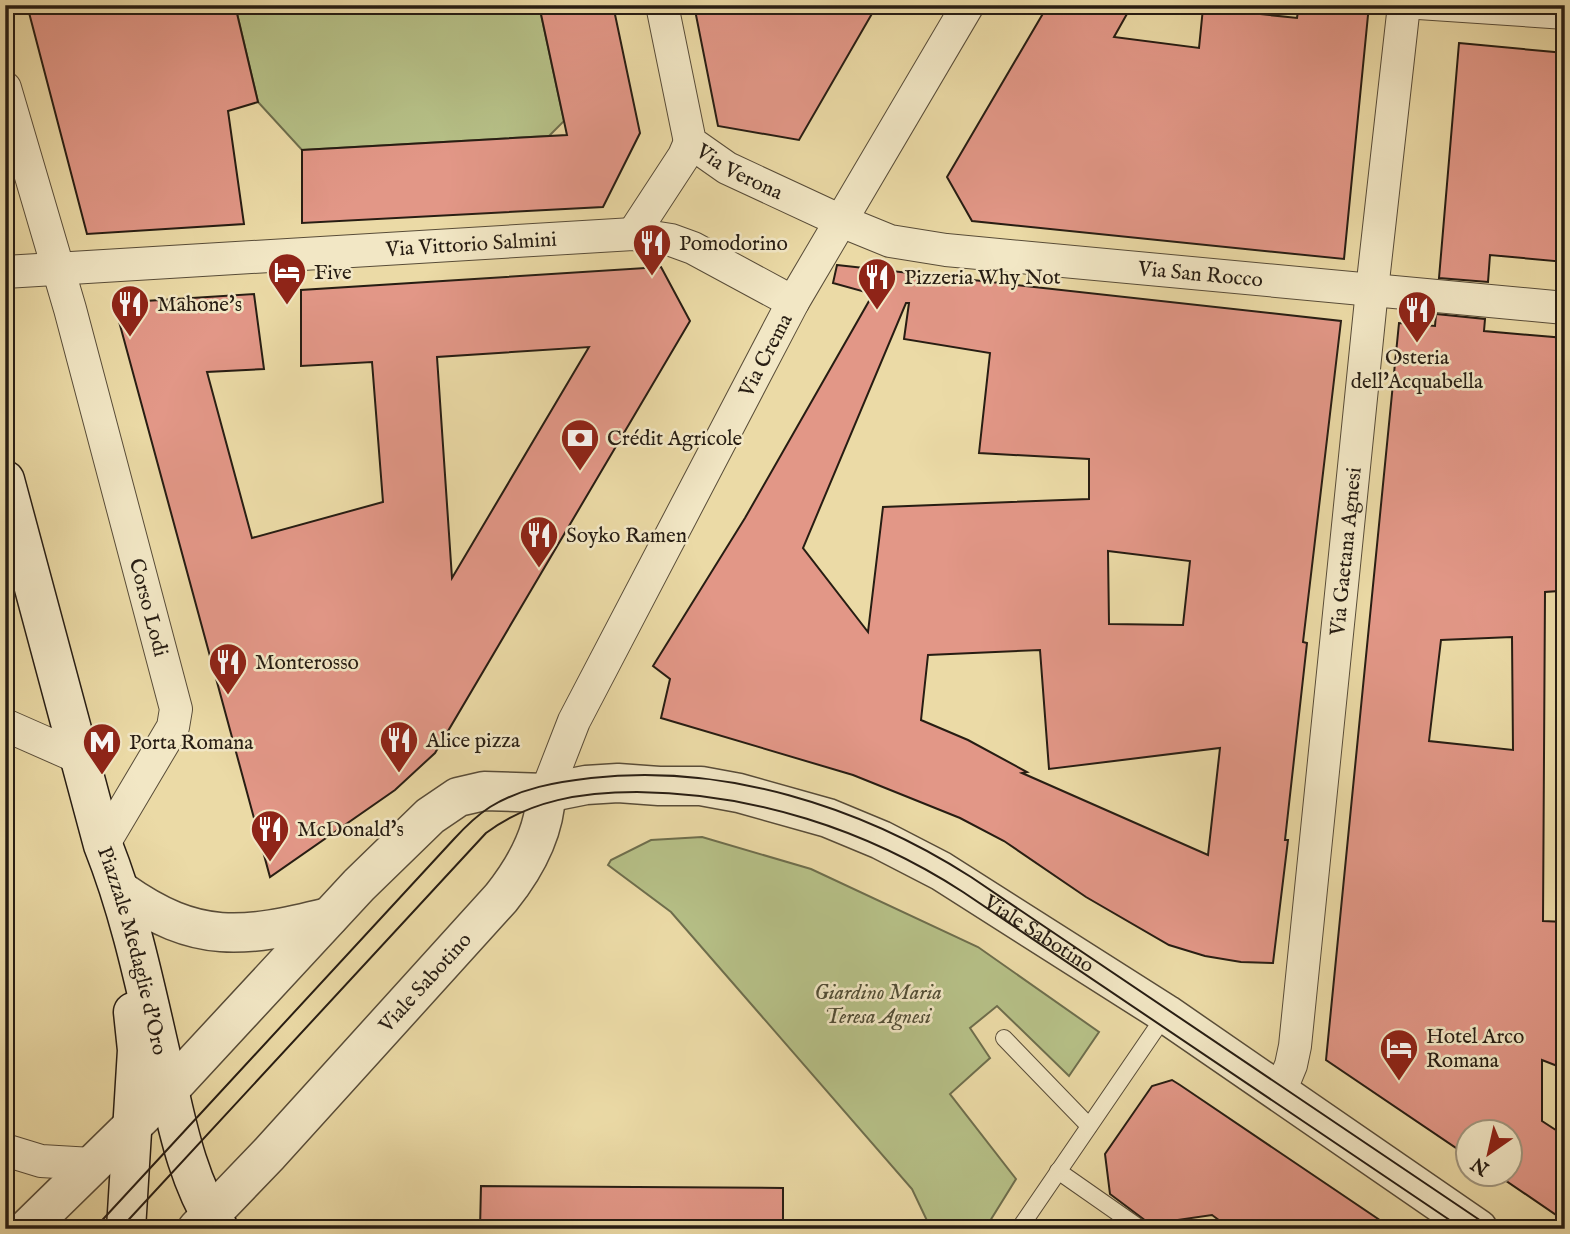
<svg xmlns="http://www.w3.org/2000/svg" width="1570" height="1234" viewBox="0 0 1570 1234" font-family="'IM FELL English',serif">
  <rect width="100%" height="100%" fill="#ebdaa6"/>
  <filter id="stains"><feTurbulence type="fractalNoise" baseFrequency=".00286" numOctaves="4"/><feColorMatrix values="0 0 0 0 .2 0 0 0 0 .09 0 0 0 0 .02 0 0 0 .5 -.17"/></filter>
  <radialGradient id="worn" r=".72"><stop offset=".6" stop-color="#630" stop-opacity="0"/><stop offset="1" stop-color="#630" stop-opacity=".3"/></radialGradient>
  <g fill="#b6c087" stroke="#6e6e4d" stroke-width="2">
    <path d="M235 5H539L564 121 549 136 302 150 258 102Z"/>
    <path d="M702 837 811 869 978 947 1099 1032 1069 1076 997 1006 970 1028 990 1058 950 1094 1016 1179 985 1229H931L912 1189 671 912 608 865 611 860 651 840Z"/>
  </g>
  <g fill="#e29787" stroke="#271d13" stroke-width="2" fill-rule="evenodd">
    <path d="M27 5H235L258 102 228 111 244 224 87 234Z"/>
    <path d="M539 5H613L640 133 603 207 302 223V150L567 135Z"/>
    <path d="M694 5H877L799 140 718 126Z"/>
    <path d="M1048 5H1132L1114 37 1199 48 1203 8 1297 18 1299 5H1369L1344 259 972 221 947 177Z"/>
    <path d="M1459 43 1565 53V262L1490 255 1488 282 1439 278Z"/>
    <path d="M837 265 1341 321 1303 642 1307 643 1285 840H1288L1273 963 1241 962 1205 956 1169 945 1086 897 1004 841 960 818 853 775 661 718 670 679 653 666 745 518 873 294 833 283ZM906 303H909L904 339 990 353 979 453 1089 459V499L883 507 868 632 803 548ZM1108 551 1190 561 1183 625 1109 624ZM1040 650 1049 769 1220 748 1208 855 1022 773 1027 772 968 740 921 720 928 655Z"/>
    <path d="M661 267 690 321 435 753 395 790 270 877 114 303 254 294 264 369 207 372 252 538 383 502 372 362 301 366V290ZM589 347 452 578 437 357Z"/>
    <path d="M1436 314 1485 319 1484 331 1565 338V528L1559 591 1545 592 1543 921 1565 922V1069L1542 1060V1121L1565 1136V1221L1496 1174H1510V1132H1468V1156L1326 1060 1399 323 1435 326ZM1512 637 1513 750 1429 741 1441 640Z"/>
    <path d="M1172 1080 1180 1085 1393 1229H1231L1212 1215 1150 1224 1110 1194 1105 1154 1152 1086Z"/>
    <path d="M481 1186 783 1188V1229H480Z"/>
  </g>
  <g fill="none" stroke-linecap="round" stroke-linejoin="round">
    <g stroke="#584c38" stroke-width="18">
      <g id="service">
        <path d="M1403 10 1565 21"/>
        <path d="M1004 1038 1089 1126"/>
        <path d="M1058 1171 1141 1229"/>
        <path d="M1019 1229 1166 1014"/>
      </g>
    </g>
    <g stroke="#584c38" stroke-width="34">
      <g id="minor">
        <path id="s1" d="M662 5 690 142 727 168 841 221 890 241 946 250 1565 308"/>
        <path id="s2" d="M5 88 70 309 176 709 173 727 103 845"/>
        <path d="M633 234 684 156 690 142"/>
        <path id="s3" d="M5 272 633 234 671 240 693 248 793 302"/>
        <path d="M5 725 80 758"/>
        <path id="s4" d="M546 793 574 721 793 302 968 5"/>
        <path id="s5" d="M1279 1094 1291 1065 1295 1046 1372 290 1404 5"/>
        <path d="M5 1150 41 1161 92 1164"/>
      </g>
    </g>
    <g stroke="#584c38" stroke-width="41">
      <g id="tertiary">
        <path d="M121 891C197 945 243 938 329 917"/>
        <path id="s6" d="M27 1229 169 1090 359 885 430 816 458 797 484 791 546 793 586 785 618 783 659 786H701L739 793 828 818 881 840 941 871 1166 1014 1478 1229"/>
        <path id="s7" d="M197 1229 269 1154 501 898C525 868 545 833 546 793"/>
      </g>
    </g>
    <g stroke="#271d13" stroke-width="41">
      <g id="secondary">
        <path id="s8" d="M5 480 103 845C132 918 147 996 165 1072 177 1125 188 1183 219 1229"/>
        <path d="M126 1229 137 1050 133 1012"/>
      </g>
    </g>
    <use href="#service" stroke="#f2e7c5" stroke-width="16"/>
    <use href="#minor" stroke="#f2e7c5" stroke-width="32"/>
    <use href="#tertiary" stroke="#f2e7c5" stroke-width="38"/>
    <use href="#secondary" stroke="#f2e7c5" stroke-width="38"/>
    <g stroke="#271d13" stroke-width="2">
      <path d="M94 1229 454 839C465 827 476 816 490 807 521 788 556 782 591 778 723 763 860 806 971 877L1493 1229"/>
      <path d="M120 1229 486 833C530 800 583 792 637 792 752 793 866 829 963 892L1463 1229"/>
    </g>
  </g>
  <defs>
    <g id="restaurant-pin" transform="scale(2.0125)"><path d="M0 17L-7.5 6A9.5 9.5 0 1 1 7.5 6Z" fill="#8f2418" stroke="#f2e7c5"/><path d="M-5-6h1v4h1v-4h1v4h1v-4h1v5L-1.5 .5V6h-2V.5L-5-1ZM5-6V6H3V1.5H1.5Q1.5-4 5-6Z" fill="#fff"/></g>
    <g id="hotel-pin" transform="scale(2.0125)"><path d="M0 17L-7.5 6A9.5 9.5 0 1 1 7.5 6Z" fill="#8f2418" stroke="#f2e7c5"/><path d="M-6-4.5h1.5V1H6V5H4.5V3h-9V5H-6ZM-4 0a1.8 1.8 0 1 1 3.6 0ZM.5 0V-2.5h3Q6-2.5 6 0Z" fill="#fff"/></g>
    <g id="bank-pin" transform="scale(2.0125)"><path d="M0 17L-7.5 6A9.5 9.5 0 1 1 7.5 6Z" fill="#8f2418" stroke="#f2e7c5"/><path d="M-6-4H6V4H-6ZM0-2.3a2.3 2.3 0 1 0 0 4.6a2.3 2.3 0 1 0 0-4.6Z" fill="#fff"/></g>
    <g id="metro-pin" transform="scale(2.0125)"><path d="M0 17L-7.5 6A9.5 9.5 0 1 1 7.5 6Z" fill="#8f2418" stroke="#f2e7c5"/><path d="M-5.5 5V-5H-3L0 0L3-5H5.5V5H3V-.5L0 4L-3-.5V5Z" fill="#fff"/></g>
  </defs>
  <g fill-rule="evenodd">
    <use href="#restaurant-pin" x="652" y="243"/>
    <use href="#hotel-pin" x="287" y="272"/>
    <use href="#restaurant-pin" x="877" y="277"/>
    <use href="#restaurant-pin" x="130" y="304"/>
    <use href="#restaurant-pin" x="1417" y="310"/>
    <use href="#bank-pin" x="580" y="438"/>
    <use href="#restaurant-pin" x="539" y="535"/>
    <use href="#restaurant-pin" x="228" y="662"/>
    <use href="#restaurant-pin" x="399" y="740"/>
    <use href="#metro-pin" x="102" y="742"/>
    <use href="#restaurant-pin" x="270" y="829"/>
    <use href="#hotel-pin" x="1399" y="1048"/>
  </g>
  <g text-anchor="middle" stroke-width="5" stroke-linejoin="round" paint-order="stroke">
    <g font-size="21" fill="#271d13" stroke="#f2e7c5">
      <text dy="7" stroke="none"><textPath href="#s1" startOffset="198">Via Verona</textPath></text>
      <text dy="7" stroke="none"><textPath href="#s3" startOffset="467">Via Vittorio Salmini</textPath></text>
      <text dy="7" stroke="none"><textPath href="#s1" startOffset="676">Via San Rocco</textPath></text>
      <text dy="7" stroke="none"><textPath href="#s4" startOffset="490">Via Crema</textPath></text>
      <text dy="7" stroke="none"><textPath href="#s5" startOffset="548">Via Gaetana Agnesi</textPath></text>
      <text dy="7" stroke="none"><textPath href="#s2" startOffset="539">Corso Lodi</textPath></text>
      <text dy="7" stroke="none"><textPath href="#s6" startOffset="1228">Viale Sabotino</textPath></text>
      <text dy="7" stroke="none"><textPath href="#s8" startOffset="488">Piazzale Medaglie d'Oro</textPath></text>
      <text dy="7" stroke="none"><textPath href="#s7" startOffset="336">Viale Sabotino</textPath></text>
    </g>
    <g font-size="21" fill="#271d13" stroke="#f2e7c5" text-anchor="start">
      <text x="679" y="250">Pomodorino</text>
      <text x="314" y="279">Five</text>
      <text x="904" y="284">Pizzeria Why Not</text>
      <text x="157" y="311">Mahone's</text>
      <text x="1417" y="364" text-anchor="middle">Osteria<tspan x="1417" dy="24">dell'Acquabella</tspan></text>
      <text x="607" y="445">Crédit Agricole</text>
      <text x="566" y="542">Soyko Ramen</text>
      <text x="255" y="669">Monterosso</text>
      <text x="426" y="747">Alice pizza</text>
      <text x="129" y="749">Porta Romana</text>
      <text x="297" y="836">McDonald's</text>
      <text x="1426" y="1043">Hotel Arco<tspan x="1426" dy="24">Romana</tspan></text>
    </g>
    <g font-size="21" font-style="italic" fill="#524e36" stroke="#f2e7c5">
      <text x="878" y="999">Giardino Maria<tspan x="878" dy="24">Teresa Agnesi</tspan></text>
    </g>
  </g>
  <rect width="1570" height="1234" fill="none" stroke="#ebdaa6" stroke-width="28"/>
  <rect x="7" y="7" width="1556" height="1220" fill="none" stroke="#271d13" stroke-width="3.5"/>
  <rect x="14" y="14" width="1542" height="1206" fill="none" stroke="#271d13" stroke-width="2"/>
  <g transform="translate(1489 1153) rotate(214)"><circle r="33" fill="#f2e7c5" stroke="#a1967e" stroke-width="2"/>
  <path d="M0-5L12 26L0 18L-12 26Z" fill="#8f2418"/>
  <text y="-10" font-size="19" font-weight="bold" text-anchor="middle" fill="#271d13">N</text>
  </g>
  <rect width="100%" height="100%" filter="url(#stains)"/>
  <rect width="100%" height="100%" fill="url(#worn)"/>
</svg>
